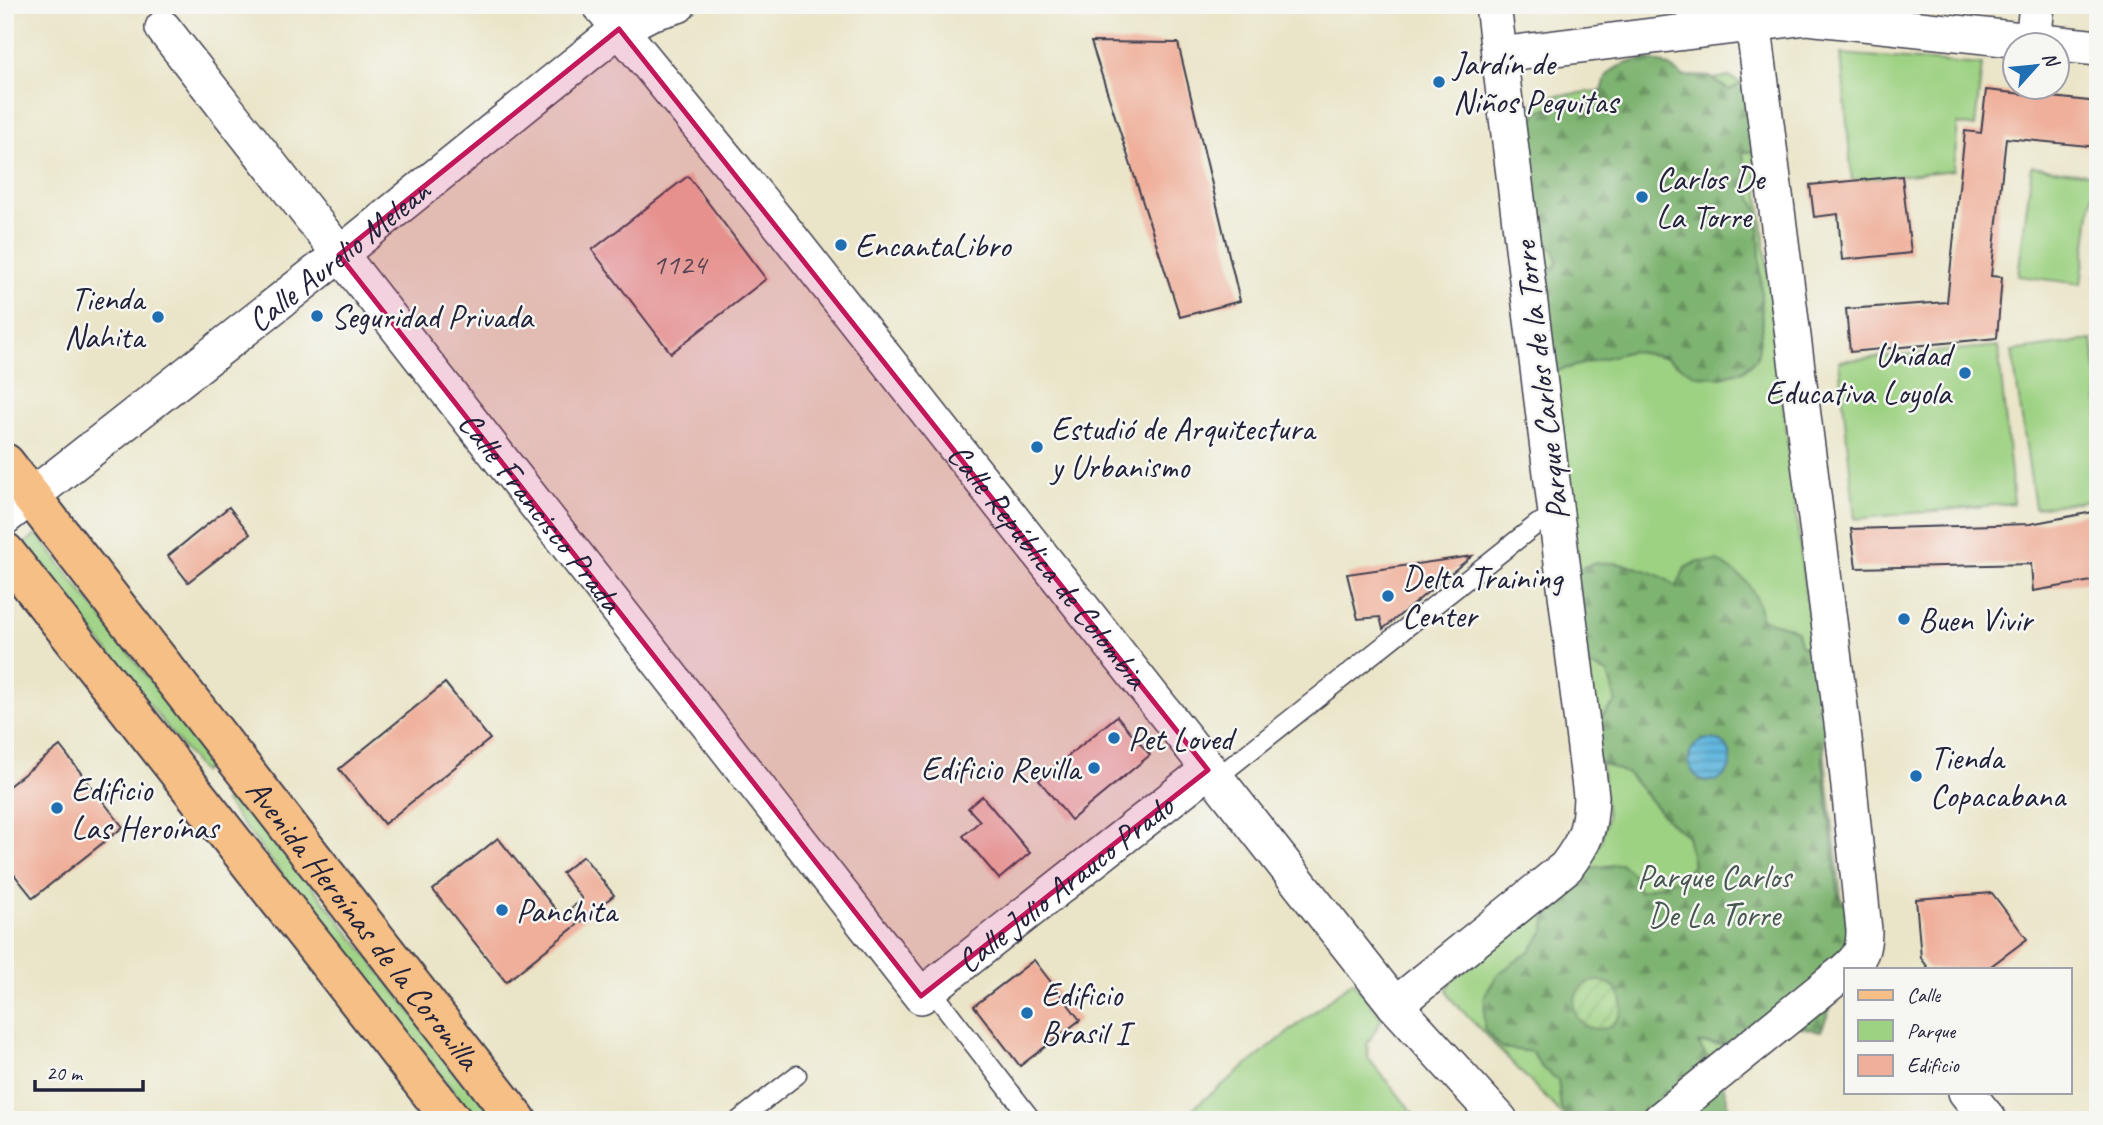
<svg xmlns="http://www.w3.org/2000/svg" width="2103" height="1125" viewBox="0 0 2103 1125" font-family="Caveat,sans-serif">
  <defs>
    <pattern id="forest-firs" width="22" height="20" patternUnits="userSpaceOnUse" patternTransform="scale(1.75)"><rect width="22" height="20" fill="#7eb471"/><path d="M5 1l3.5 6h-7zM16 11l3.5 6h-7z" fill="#67925e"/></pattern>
    <pattern id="garden-furrows" width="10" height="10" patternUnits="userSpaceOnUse" patternTransform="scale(1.75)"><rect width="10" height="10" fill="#9ed283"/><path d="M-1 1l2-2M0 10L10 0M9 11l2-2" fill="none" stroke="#88b472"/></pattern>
    <pattern id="water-rules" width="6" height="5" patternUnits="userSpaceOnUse" patternTransform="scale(1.75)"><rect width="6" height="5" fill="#62b7de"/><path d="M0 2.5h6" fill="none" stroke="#5094b5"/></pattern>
  </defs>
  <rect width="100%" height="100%" fill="#f6f6f2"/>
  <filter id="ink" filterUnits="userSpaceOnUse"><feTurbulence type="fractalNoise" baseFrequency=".0143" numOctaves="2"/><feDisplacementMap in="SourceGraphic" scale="14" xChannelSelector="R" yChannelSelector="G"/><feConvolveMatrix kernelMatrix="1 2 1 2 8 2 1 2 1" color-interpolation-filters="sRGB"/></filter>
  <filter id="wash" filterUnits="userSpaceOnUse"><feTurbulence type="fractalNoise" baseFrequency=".00686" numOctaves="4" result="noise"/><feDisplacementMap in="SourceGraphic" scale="28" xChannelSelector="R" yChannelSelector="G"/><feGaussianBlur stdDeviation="1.57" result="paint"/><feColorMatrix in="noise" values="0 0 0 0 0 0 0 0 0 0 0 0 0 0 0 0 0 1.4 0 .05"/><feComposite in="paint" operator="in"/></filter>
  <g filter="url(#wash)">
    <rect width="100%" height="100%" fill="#eae5c8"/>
    <g fill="#9ed283" stroke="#607a5f" stroke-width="2">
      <path d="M1841 54 1982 65 1975 127 1958 124 1954 170 1852 181Z"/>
      <path d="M1729 77 1741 83 1747 93 1845 930 1829 965 1631 1120H1567L1450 998 1447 989 1452 980 1578 878C1596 856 1602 844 1607 816L1523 126C1527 112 1529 104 1543 97Z"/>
      <path d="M2032 166 2095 175 2081 284 2018 276Z"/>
      <path d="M2092 340 2098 381V499L2035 508 2012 351Z"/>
      <path d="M1998 346 2014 503 1855 519 1839 361Z"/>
      <path d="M37 534 214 763 202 772 24 544Z"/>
      <path d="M237 791 497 1120H476L224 801Z"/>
      <path d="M1353 981 1382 1019 1367 1044 1368 1058 1419 1120H1178Z"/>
    </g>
    <g fill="url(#forest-firs)" stroke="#506b56" stroke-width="2">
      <path d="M1644 59 1664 64 1683 76 1710 77 1729 90 1747 81 1760 151 1743 152 1746 185 1757 209 1759 227 1762 327 1757 358 1743 371 1721 377 1697 376 1664 357 1631 351 1549 373 1535 275 1555 267 1558 260 1554 250 1532 229 1521 146 1538 112 1551 106 1595 102C1606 91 1601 87 1607 76 1615 65 1631 62 1644 59Z"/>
      <path d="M1717 561C1745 577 1756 586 1762 619L1789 627 1797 632 1800 644 1809 652 1826 722 1823 761 1838 894 1848 907 1856 923 1834 999 1821 1031 1774 1021 1736 1046 1698 1043C1716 1072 1729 1084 1729 1120H1571L1561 1109 1558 1080 1542 1068 1532 1052 1502 1048 1484 1029 1485 995 1498 974 1531 950 1545 929 1548 894 1575 870 1621 864 1634 875 1639 892 1684 876 1693 865 1687 836 1669 822 1628 774 1597 761 1591 727 1616 702 1608 673 1586 664 1571 572C1578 569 1585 566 1592 564 1617 559 1659 571 1677 587L1685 568 1696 562Z"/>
    </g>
    <circle fill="url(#garden-furrows)" stroke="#607a5f" stroke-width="2" cx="1598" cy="1005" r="24"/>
    <circle fill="url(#water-rules)" stroke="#426c8c" stroke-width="2" cx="1710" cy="760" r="21"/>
    <g id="blocks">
      <g fill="#efaf9a">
        <path d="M1091 42 1178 43 1240 301 1180 317Z"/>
        <path d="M1986 90 2098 102V147L2006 138 1991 276 2002 277 1997 338 1850 352 1846 309 1947 302 1965 131 1981 133Z"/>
        <path d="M688 176 766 279 671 353 592 250Z"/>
        <path d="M1902 176 1911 253 1842 260 1838 214 1814 217 1810 185Z"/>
        <path d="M2093 273 2098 274V294L2096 295Z"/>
        <path d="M229 507 250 534 188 582 168 556Z"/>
        <path d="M2098 511V580L2033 591 2031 564 1856 568 1851 529 2030 524Z"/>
        <path d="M1472 556 1383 629 1380 617 1358 619 1347 574Z"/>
        <path d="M445 683 490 739 384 824 339 769Z"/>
        <path d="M1117 716 1150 755 1071 820 1039 780Z"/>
        <path d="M60 746 123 827 33 898 5 863V789Z"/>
        <path d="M982 796 1030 853 999 879 963 836 980 821 968 808Z"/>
        <path d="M498 838 561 916 582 899 562 873 583 856 614 895 506 982 433 890Z"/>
        <path d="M1992 893 2027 939 1987 969H1929L1921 958 1916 899Z"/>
        <path d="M1034 960 1080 1020 1020 1066 974 1006Z"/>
      </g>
    </g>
  </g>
  <g filter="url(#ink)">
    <use href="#blocks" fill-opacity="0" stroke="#403f50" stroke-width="2"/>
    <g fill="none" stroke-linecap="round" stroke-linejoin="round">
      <g stroke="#403f50" stroke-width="21">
        <g id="lane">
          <path d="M1215 779 1537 524 1556 515"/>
          <path d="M930 988 1032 1120"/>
          <path d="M739 1120 797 1075"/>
        </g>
      </g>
      <g stroke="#403f50" stroke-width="38">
        <g id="street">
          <path id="s1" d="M600 5 782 227 1395 1005 1500 1120"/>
          <path d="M1751 5 1844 739 1864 930C1864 949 1861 957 1847 969"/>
          <path id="s2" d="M163 28 921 996 1208 770"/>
          <path d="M2033 42 2037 5"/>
          <path d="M1499 55 1807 17 2098 48"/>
          <path id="s3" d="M5 517 339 255 619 29 650 13 678 5"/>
          <path d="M1395 1005 1566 867C1586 840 1590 830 1591 796L1493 5"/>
          <path d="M1966 1092 1989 1120"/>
          <path d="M1660 1120 1846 970"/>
        </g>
      </g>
      <g stroke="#403f50" stroke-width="42">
        <g id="primary">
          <path id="s4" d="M5 463 517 1120"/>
          <path d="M5 552 452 1120"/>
        </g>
      </g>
      <use href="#lane" stroke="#fff" stroke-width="18"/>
      <use href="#street" stroke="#fff" stroke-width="35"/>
      <use href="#primary" stroke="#f5bf86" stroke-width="38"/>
    </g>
  </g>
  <path fill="#c2185b" fill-opacity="0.2" stroke="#c2185b" stroke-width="5" stroke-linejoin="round" d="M619 29 1208 770 921 996 339 255Z"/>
  <g fill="#1f6fb2" stroke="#f6f6f2" stroke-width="2.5">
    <circle cx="1439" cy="82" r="7"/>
    <circle cx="1642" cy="197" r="7"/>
    <circle cx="841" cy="245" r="7"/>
    <circle cx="317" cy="316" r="7"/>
    <circle cx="158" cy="317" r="7"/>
    <circle cx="1965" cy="373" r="7"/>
    <circle cx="1037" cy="447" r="7"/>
    <circle cx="1388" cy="596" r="7"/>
    <circle cx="1904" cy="619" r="7"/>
    <circle cx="1114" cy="738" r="7"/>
    <circle cx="1094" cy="768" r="7"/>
    <circle cx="1916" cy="776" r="7"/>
    <circle cx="57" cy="808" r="7"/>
    <circle cx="502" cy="910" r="7"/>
    <circle cx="1027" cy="1013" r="7"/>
  </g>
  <g text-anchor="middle" stroke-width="5" stroke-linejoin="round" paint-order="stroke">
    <g font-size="30" fill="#554553">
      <text x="679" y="274">1124</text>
    </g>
    <g font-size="33" fill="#22223b" stroke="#f6f6f2" text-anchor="start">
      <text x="1453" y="75">Jardín de<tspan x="1453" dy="38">Niños Pequitas</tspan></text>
      <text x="1656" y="190">Carlos De<tspan x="1656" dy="38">La Torre</tspan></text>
      <text x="855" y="257">EncantaLibro</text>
      <text x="144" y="310" text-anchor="end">Tienda<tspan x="144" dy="38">Nahita</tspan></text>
      <text x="331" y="328">Seguridad Privada</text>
      <text x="1951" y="366" text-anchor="end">Unidad<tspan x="1951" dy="38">Educativa Loyola</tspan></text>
      <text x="1051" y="440">Estudió de Arquitectura<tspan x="1051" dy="38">y Urbanismo</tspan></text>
      <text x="1402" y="589">Delta Training<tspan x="1402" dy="38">Center</tspan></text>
      <text x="1918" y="631">Buen Vivir</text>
      <text x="1128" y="750">Pet Loved</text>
      <text x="1930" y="769">Tienda<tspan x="1930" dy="38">Copacabana</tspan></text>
      <text x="1080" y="780" text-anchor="end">Edificio Revilla</text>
      <text x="71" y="801">Edificio<tspan x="71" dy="38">Las Heroínas</tspan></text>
      <text x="516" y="922">Panchita</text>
      <text x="1041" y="1006">Edificio<tspan x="1041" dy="38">Brasil I</tspan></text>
    </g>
    <g font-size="33" fill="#22223b" stroke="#f6f6f2">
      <text dy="12" stroke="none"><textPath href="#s3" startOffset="424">Calle Aurelio Melean</textPath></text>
      <text transform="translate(1540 381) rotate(-97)" y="12">Parque Carlos de la Torre</text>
      <text dy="12" stroke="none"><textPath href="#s2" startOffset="614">Calle Francisco Prada</textPath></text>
      <text dy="12" stroke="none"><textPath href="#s1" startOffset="718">Calle República de Colombia</textPath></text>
      <text dy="12" stroke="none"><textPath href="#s2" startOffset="1412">Calle Julio Arauco Prado</textPath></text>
      <text dy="12" stroke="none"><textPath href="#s4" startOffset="584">Avenida Heroínas de la Coronilla</textPath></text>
    </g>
    <g font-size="33" fill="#475751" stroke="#f6f6f2">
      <text x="1714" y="888">Parque Carlos<tspan x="1714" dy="38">De La Torre</tspan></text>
    </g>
  </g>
  <rect width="2103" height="1125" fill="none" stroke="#f6f6f2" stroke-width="28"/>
  <rect x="1844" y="968" width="228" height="126" fill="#f6f6f2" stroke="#a1a1a9" stroke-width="2"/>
  <rect x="1858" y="990" width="35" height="10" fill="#f5bf86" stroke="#a1a1a9" stroke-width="2"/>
  <text x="1907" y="1002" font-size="21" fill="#22223b">Calle</text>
  <rect x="1858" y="1020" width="35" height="21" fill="#9ed283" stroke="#a1a1a9" stroke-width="2"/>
  <text x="1907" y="1038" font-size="21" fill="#22223b">Parque</text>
  <rect x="1858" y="1055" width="35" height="21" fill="#efaf9a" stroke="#a1a1a9" stroke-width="2"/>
  <text x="1907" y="1072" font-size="21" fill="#22223b">Edificio</text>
  <g transform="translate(2036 66) rotate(63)"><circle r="33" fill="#f6f6f2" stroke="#a1a1a9" stroke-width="2"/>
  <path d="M0-5L12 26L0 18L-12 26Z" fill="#1f6fb2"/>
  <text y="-10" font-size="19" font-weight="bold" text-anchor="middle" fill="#22223b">N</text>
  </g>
  <path d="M35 1080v10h108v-10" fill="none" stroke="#22223b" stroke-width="3.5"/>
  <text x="46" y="1080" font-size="21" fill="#22223b" stroke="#f6f6f2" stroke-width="5" paint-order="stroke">20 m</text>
</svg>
